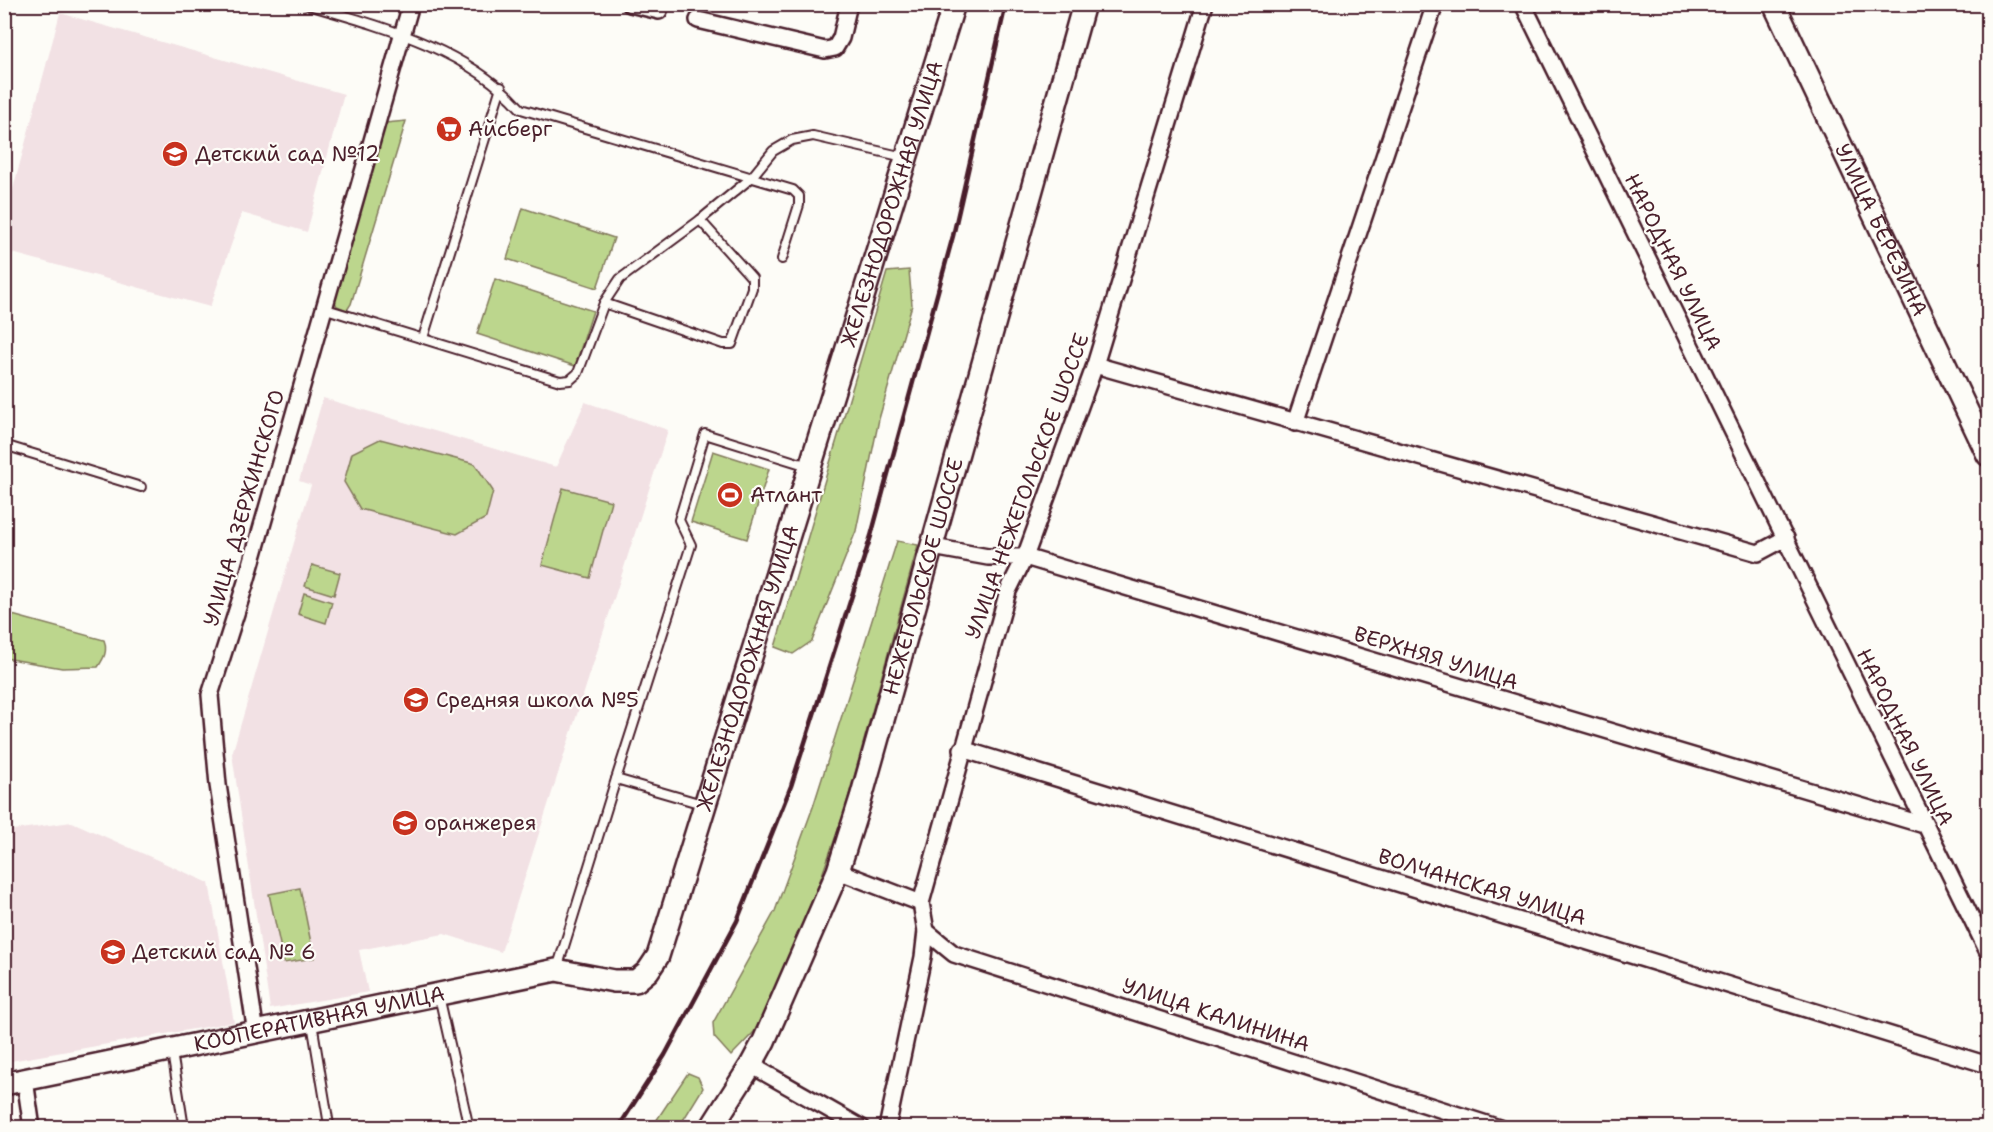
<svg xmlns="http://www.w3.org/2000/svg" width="1993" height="1132" viewBox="0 0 1993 1132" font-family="'Shantell Sans',sans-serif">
  <rect width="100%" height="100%" fill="#fdfcf7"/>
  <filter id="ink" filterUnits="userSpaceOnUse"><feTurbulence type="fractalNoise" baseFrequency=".0167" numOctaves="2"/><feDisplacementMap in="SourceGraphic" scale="12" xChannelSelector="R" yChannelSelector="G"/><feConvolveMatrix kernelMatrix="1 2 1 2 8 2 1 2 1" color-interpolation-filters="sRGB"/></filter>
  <g filter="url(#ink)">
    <g fill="#f2e1e4">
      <path d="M60 13 344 94 307 232 242 213 210 307 5 251V219Z"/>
      <path d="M323 398 556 467 585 402 668 430 501 952 444 934 359 950 368 992 270 1009 232 754 311 485 299 481Z"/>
      <path d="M72 822 209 883 234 1022 5 1062V831Z"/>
    </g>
    <g fill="#bcd68d" stroke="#837a5c" stroke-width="1.5">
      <path d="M406 121 351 304 347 310 337 306 333 298 385 123Z"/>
      <path d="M523 208 614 238 597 288 507 259Z"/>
      <path d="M909 270 912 305 879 419 856 531 812 641 793 654 775 647 887 272Z"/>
      <path d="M495 279 593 311 575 366 477 334Z"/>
      <path d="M380 439 475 464 493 491 486 518 457 534 360 509 344 482 352 453Z"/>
      <path d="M713 451 769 469 747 539 691 522Z"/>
      <path d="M563 488 611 501 590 578 542 565Z"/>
      <path d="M897 541 918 545 844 813 817 889 775 989 754 1032 731 1056 714 1037 713 1023 775 911 813 807Z"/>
      <path d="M312 565 340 573 334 595 305 586Z"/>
      <path d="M304 593 332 602 326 623 298 614Z"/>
      <path d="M5 613 104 640C108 651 104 658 98 667L62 668 5 658Z"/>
      <path d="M300 888 314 958 284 963 269 894Z"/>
      <path d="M688 1073 698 1077 703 1088 679 1127H652Z"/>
    </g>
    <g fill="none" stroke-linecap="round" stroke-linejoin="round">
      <g stroke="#4a1f2b" stroke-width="12">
        <g id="lane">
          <path d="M305 4C380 26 467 48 521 109L793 190 799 196V205L782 259"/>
          <path d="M4 121V129"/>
          <path d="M604 303 723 344H732L752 288V278L700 220"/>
          <path d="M323 308 560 381 570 380 578 373 604 303 620 279 700 220 751 178 773 151 792 140 813 136 904 157"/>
          <path d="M423 338 501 87"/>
          <path d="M4 445 141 487"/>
          <path d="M702 804 616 779 691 545 679 520 705 434 808 466"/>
          <path d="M557 969 616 779"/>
          <path d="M439 996 469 1128"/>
          <path d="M312 1023 329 1125 313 1128"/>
          <path d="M172 1052 184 1128"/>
        </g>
      </g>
      <g stroke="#4a1f2b" stroke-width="20">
        <g id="street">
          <path d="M630 4 659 11"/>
          <path d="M1523 4 1988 952"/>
          <path d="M698 20 825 50 835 48 841 38 849 4"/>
          <path d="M1095 365 1758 553 1786 538"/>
          <path d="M1295 423 1435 4"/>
          <path d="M933 547 988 557H1025L1924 825"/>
          <path d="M962 749 1988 1065"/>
          <path d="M838 871 921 903"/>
          <path d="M926 931 954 954 1499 1128"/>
          <path d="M256 1033 218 785 210 695 246 582 411 4"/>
          <path d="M751 1065 862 1128"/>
          <path d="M25 1080 32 1128"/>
          <path d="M887 1128 923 957 926 931 921 903 1008 591 1025 557 1095 365 1205 4"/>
        </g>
      </g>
      <g stroke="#4a1f2b" stroke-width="26">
        <g id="secondary">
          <path id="s1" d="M1774 4 1988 455"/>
          <path id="s2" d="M4 1084 556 970 614 981H636L648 971 658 956 954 4"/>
          <path id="s3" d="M711 1128 751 1065 764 1041 838 871 861 798 1084 4"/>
        </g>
      </g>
      <use href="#lane" stroke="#fdfcf7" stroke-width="8"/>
      <use href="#street" stroke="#fdfcf7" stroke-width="15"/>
      <use href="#secondary" stroke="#fdfcf7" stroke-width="21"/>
      <path stroke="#4a1f2b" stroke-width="4.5" d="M618 1128 665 1055 737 921 791 786 871 536 953 236 1006 4"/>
    </g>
  </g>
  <defs>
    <g id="supermarket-disc" transform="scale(1.35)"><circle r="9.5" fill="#c8321e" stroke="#fdfcf7"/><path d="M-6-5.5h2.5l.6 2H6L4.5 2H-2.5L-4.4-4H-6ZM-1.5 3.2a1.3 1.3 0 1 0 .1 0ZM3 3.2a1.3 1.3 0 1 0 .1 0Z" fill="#fff"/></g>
    <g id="school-disc" transform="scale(1.35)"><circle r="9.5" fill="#c8321e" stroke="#fdfcf7"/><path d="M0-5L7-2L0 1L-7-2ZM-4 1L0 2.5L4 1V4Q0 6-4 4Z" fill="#fff"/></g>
    <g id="stadium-disc" transform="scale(1.35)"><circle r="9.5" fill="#c8321e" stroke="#fdfcf7"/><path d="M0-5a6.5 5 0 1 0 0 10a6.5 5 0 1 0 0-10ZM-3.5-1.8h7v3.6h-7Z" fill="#fff"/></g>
  </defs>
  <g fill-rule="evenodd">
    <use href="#supermarket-disc" x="449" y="129"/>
    <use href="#school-disc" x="175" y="154"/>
    <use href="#stadium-disc" x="730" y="495"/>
    <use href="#school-disc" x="416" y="700"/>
    <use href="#school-disc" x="405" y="823"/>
    <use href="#school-disc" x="113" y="952"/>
  </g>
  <g text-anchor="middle" stroke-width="4.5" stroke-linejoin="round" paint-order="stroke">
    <g font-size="21" fill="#4a1f2b" stroke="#fdfcf7" text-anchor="start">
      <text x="468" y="136">Айсберг</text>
      <text x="195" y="161">Детский сад №12</text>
      <text x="750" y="502">Атлант</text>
      <text x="436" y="707">Средняя школа №5</text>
      <text x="424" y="830">оранжерея</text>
      <text x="132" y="959">Детский сад № 6</text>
    </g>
    <g font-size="21" fill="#4a1f2b" stroke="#fdfcf7">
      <text dy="7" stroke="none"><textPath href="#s2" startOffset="1466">ЖЕЛЕЗНОДОРОЖНАЯ УЛИЦА</textPath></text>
      <text dy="7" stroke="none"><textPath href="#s1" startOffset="250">УЛИЦА БЕРЕЗИНА</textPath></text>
      <text transform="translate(1673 262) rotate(64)" y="7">НАРОДНАЯ УЛИЦА</text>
      <text transform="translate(1027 486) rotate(-70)" y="7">УЛИЦА НЕЖЕГОЛЬСКОЕ ШОССЕ</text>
      <text transform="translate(244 508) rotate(-74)" y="7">УЛИЦА ДЗЕРЖИНСКОГО</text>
      <text dy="7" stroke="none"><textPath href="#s3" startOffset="594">НЕЖЕГОЛЬСКОЕ ШОССЕ</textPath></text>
      <text transform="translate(1436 658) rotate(17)" y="7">ВЕРХНЯЯ УЛИЦА</text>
      <text dy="7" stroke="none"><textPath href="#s2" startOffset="980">ЖЕЛЕЗНОДОРОЖНАЯ УЛИЦА</textPath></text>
      <text transform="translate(1905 737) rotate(64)" y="7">НАРОДНАЯ УЛИЦА</text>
      <text transform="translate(1482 887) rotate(17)" y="7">ВОЛЧАНСКАЯ УЛИЦА</text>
      <text transform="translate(1216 1015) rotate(18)" y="7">УЛИЦА КАЛИНИНА</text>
      <text dy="7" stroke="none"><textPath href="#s2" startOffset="322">КООПЕРАТИВНАЯ УЛИЦА</textPath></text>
    </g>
  </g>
  <rect width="1993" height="1132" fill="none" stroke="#fdfcf7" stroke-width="24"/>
  <rect x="12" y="12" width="1969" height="1108" fill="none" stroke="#4a1f2b" stroke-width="2" filter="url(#ink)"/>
</svg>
